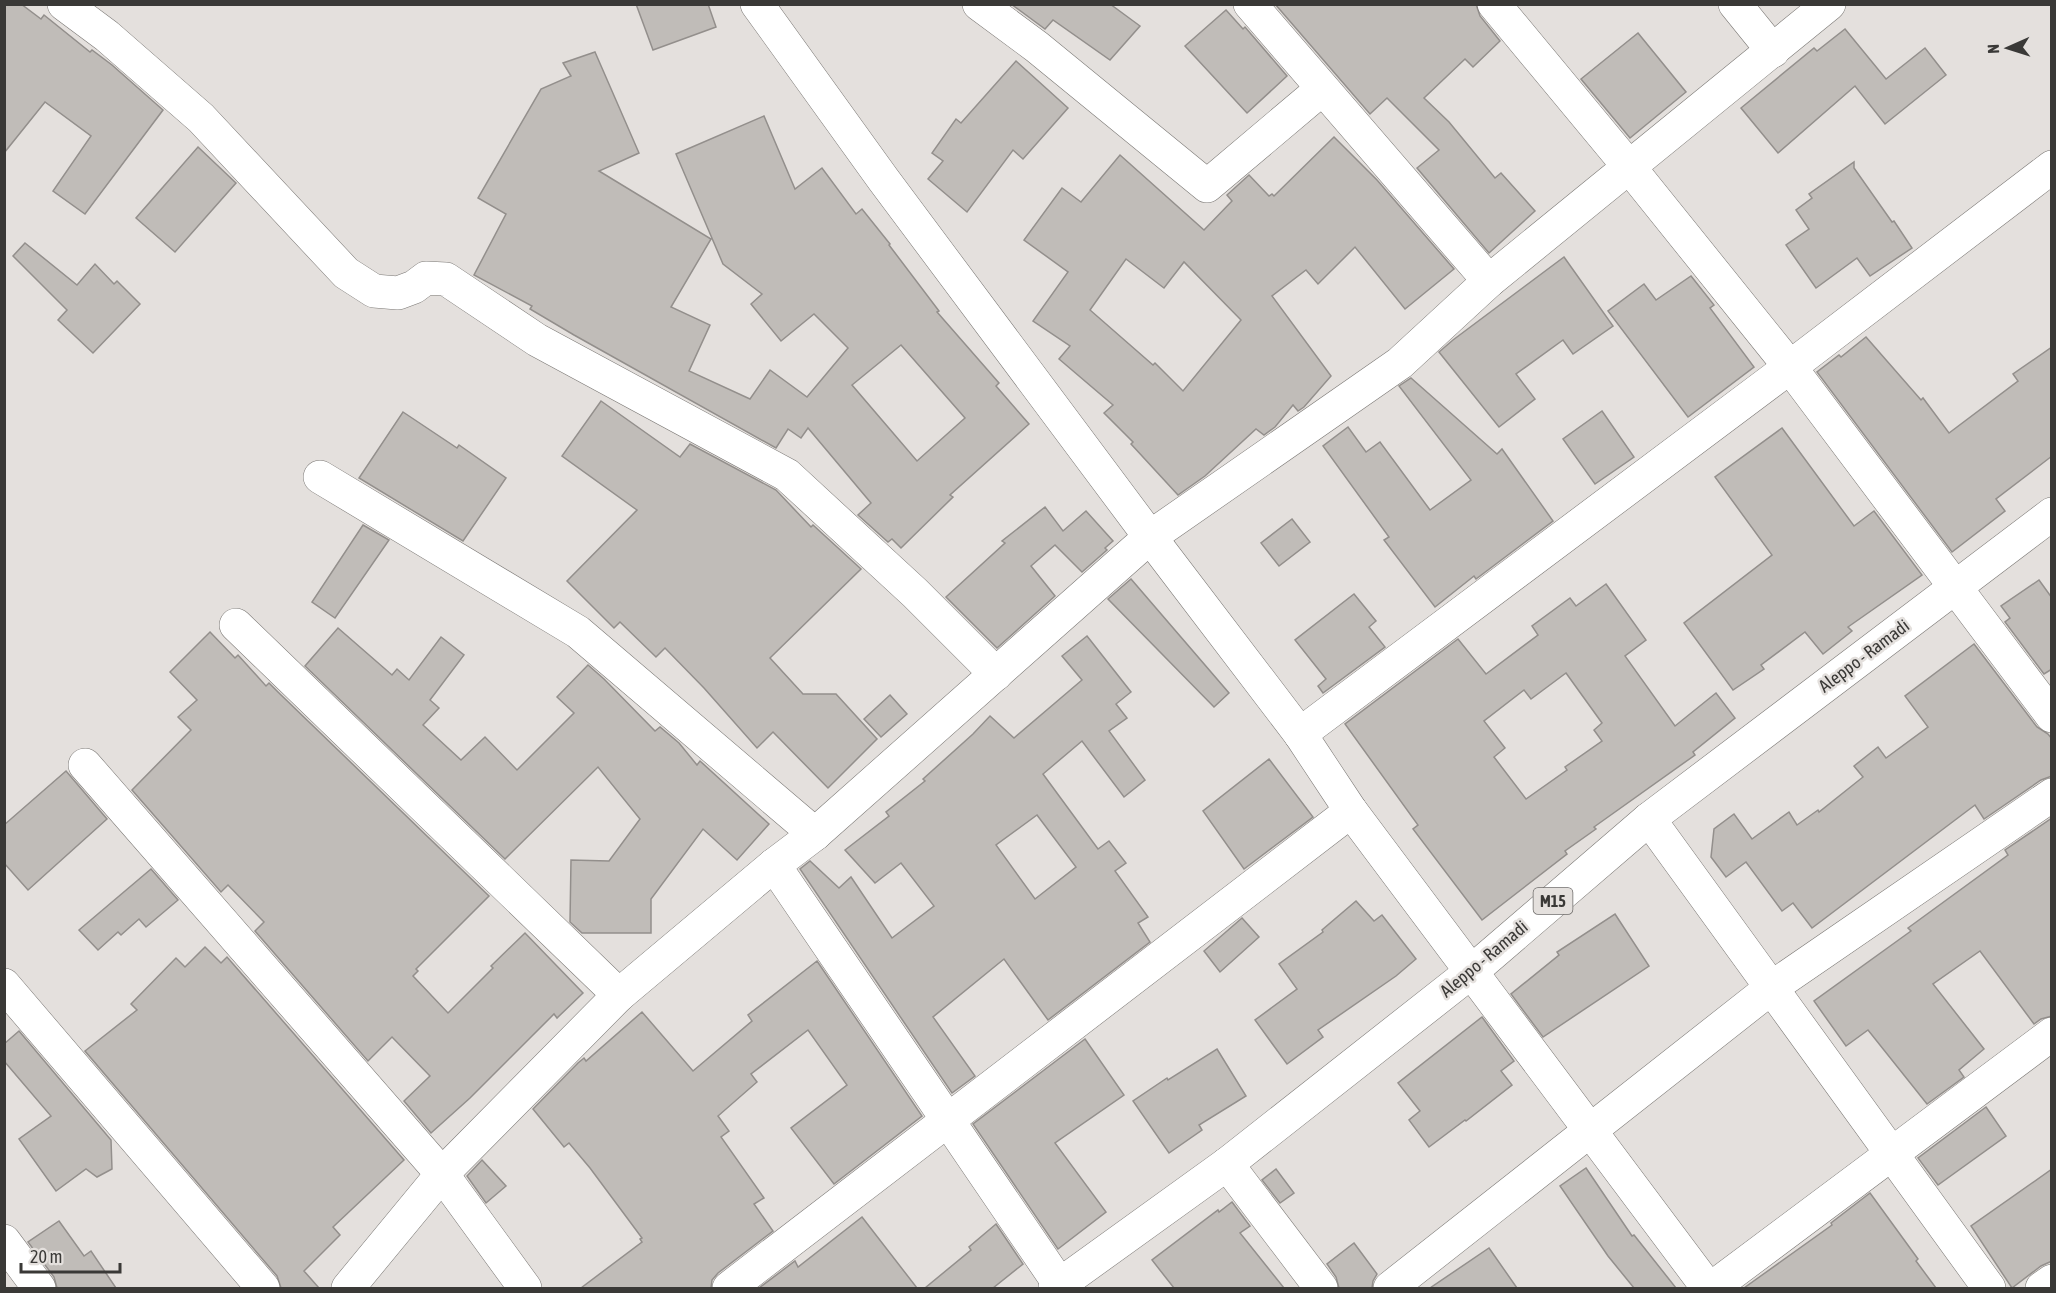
<svg xmlns="http://www.w3.org/2000/svg" width="2056" height="1293" viewBox="0 0 2056 1293" font-family="'Asap Condensed',sans-serif">
  <rect width="100%" height="100%" fill="#e4e0dd"/>
  <g fill="#c0bcb8" stroke="#938f8c" stroke-width="1.5" fill-rule="evenodd">
    <path d="M4 4H21L41 19 44 15 90 52 92 50 112 65 163 110 85 214 53 191 91 136 45 102 4 153Z"/>
    <path d="M636 4H708L716 27 653 50Z"/>
    <path d="M1011 4H1110L1140 26 1110 60 1053 20 1045 29Z"/>
    <path d="M1275 4H1476L1480 16 1500 41 1473 67 1465 59 1424 98 1449 122 1495 178 1501 173 1535 211 1489 253 1417 168 1439 150 1387 98 1370 114Z"/>
    <path d="M1226 10 1243 29 1245 27 1287 76 1247 113 1185 46Z"/>
    <path d="M1845 29 1886 79 1925 48 1946 75 1885 124 1855 86 1778 153 1741 108 1814 48 1817 51Z"/>
    <path d="M1638 33 1686 92 1630 138 1581 79Z"/>
    <path d="M595 52 639 153 599 171 711 239 671 307 710 325 689 371 750 399 770 370 807 397 848 348 814 314 781 341 751 304 762 294 723 264 676 154 764 116 795 189 822 168 856 214 862 209 890 244 889 245 939 311 937 312 999 383 996 386 1029 424 950 495 953 497 901 548 892 539 888 542 858 515 871 503 808 428 801 438 788 429 776 448 574 335 530 309 532 306 474 275 506 214 478 198 541 89 571 76 563 63ZM901 345 965 418 917 461 852 385Z"/>
    <path d="M1016 61 1068 108 1023 159 1013 150 967 212 928 179 943 161 932 153 956 119 961 123Z"/>
    <path d="M1334 137 1377 180 1454 269 1405 309 1355 247 1318 284 1306 270 1272 296 1331 376 1304 407 1298 411 1293 405 1275 427 1264 435 1256 429 1205 476 1178 495 1131 444 1133 442 1104 413 1113 405 1059 359 1070 346 1033 321 1068 272 1024 240 1062 188 1081 202 1120 155 1204 230 1232 201 1227 195 1249 175 1269 196 1272 194 1274 196ZM1126 259 1164 288 1184 262 1241 320 1183 391 1155 363 1153 365 1090 310Z"/>
    <path d="M198 147 236 183 175 252 136 218Z"/>
    <path d="M1854 162V168L1892 222 1894 221 1912 248 1870 276 1857 258 1816 288 1786 245 1809 229 1796 210 1812 198 1809 194Z"/>
    <path d="M25 243 77 285 95 264 114 284 117 281 140 304 93 353 58 320 67 310 13 256Z"/>
    <path d="M1564 257 1613 326 1573 354 1563 340 1516 374 1535 399 1499 427 1439 352 1453 340Z"/>
    <path d="M1691 276 1714 305 1710 308 1754 367 1688 417 1608 311 1644 284 1656 300Z"/>
    <path d="M1866 337 1921 400 1923 398 1949 433 2018 381 2013 374 2052 347V456L1996 499 2005 511 1952 552 1817 372 1839 355 1841 357Z"/>
    <path d="M1411 378 1497 454 1502 449 1553 521 1476 579 1474 576 1435 607 1384 540 1389 537 1323 446 1348 427 1366 452 1380 442 1430 510 1471 480 1399 386Z"/>
    <path d="M601 401 680 457 690 444 776 490 811 527 813 525 861 569 770 658 803 694H836L877 739 828 788 773 732 757 748 704 688 665 648 656 657 620 622 614 628 567 581 637 510 562 456Z"/>
    <path d="M1602 411 1634 457 1595 484 1563 439Z"/>
    <path d="M403 412 457 448 459 445 506 478 463 541 359 478Z"/>
    <path d="M1782 428 1854 526 1874 511 1922 575 1848 627 1852 631 1823 654 1805 632 1761 665 1764 669 1733 690 1684 623 1772 555 1715 477Z"/>
    <path d="M1045 507 1063 531 1086 511 1113 541 1105 548 1107 550 1082 572 1055 545 1031 566 1055 596 997 648 946 597 1005 543 1002 541Z"/>
    <path d="M1292 519 1310 542 1279 566 1261 543Z"/>
    <path d="M363 525 389 540 335 618 312 602Z"/>
    <path d="M1131 579 1229 693 1214 707 1108 599Z"/>
    <path d="M2039 580 2052 598V669L2044 674 2005 622 2010 618 2001 606Z"/>
    <path d="M1606 584 1646 640 1625 656 1675 726 1716 693 1735 718 1693 752 1695 755 1594 827 1596 829 1565 851 1567 854 1482 920 1413 829 1418 825 1345 724 1458 639 1486 674 1538 635 1532 626 1570 598 1576 606ZM1566 673 1602 723 1594 730 1602 741 1565 767 1567 770 1526 799 1494 757 1505 748 1484 721 1524 690 1531 699Z"/>
    <path d="M1354 594 1376 621 1369 627 1385 647 1323 693 1318 686 1326 679 1295 640Z"/>
    <path d="M338 628 392 675 397 669 409 680 441 637 464 655 430 700 439 708 423 725 461 760 485 737 517 770 574 713 557 697 588 665 604 679 655 731 660 727 679 743 697 765 700 761 769 824 737 860 703 829 651 899V933H582L570 922 571 860 609 861 640 819 598 767 505 859 305 666Z"/>
    <path d="M210 632 235 658 238 655 266 686 269 683 280 694 489 896 416 969 418 971 413 976 448 1013 493 968 491 966 525 933 583 993 557 1018 554 1014 470 1098 431 1133 404 1101 430 1076 392 1037 368 1061 255 931 264 922 228 885 221 892 132 790 191 730 178 717 197 700 170 672Z"/>
    <path d="M1087 636 1131 692 1116 704 1127 718 1109 731 1145 780 1124 797 1082 741 1043 774 1098 849 1109 841 1126 863 1115 871 1148 917 1138 923 1150 942 1048 1020 1004 959 933 1017 975 1076 952 1093 800 869 810 861 839 888 851 877 892 938 934 906 901 863 875 883 845 850 889 816 886 812 925 781 923 779 973 734 990 716 1014 738 1082 680 1062 656ZM1037 815 1076 867 1035 899 996 845Z"/>
    <path d="M1974 644 2037 727 2048 734 2052 739V776L2041 780 1984 819 1975 805 1812 928 1793 903 1782 911 1746 862 1726 877 1711 857 1714 829 1734 814 1752 839 1789 812 1797 825 1818 810 1819 812 1863 777 1854 766 1878 747 1886 758 1928 727 1905 696Z"/>
    <path d="M890 695 907 714 881 737 864 719Z"/>
    <path d="M1269 759 1313 817 1244 869 1203 811Z"/>
    <path d="M66 771 107 819 28 890 4 863V825Z"/>
    <path d="M2052 818V1016L2041 1019 2034 1024 1980 951 1933 984 1984 1049 1959 1070 1964 1077 1927 1104 1868 1030 1846 1046 1814 1001 1911 931 1908 928 2008 855 2005 850Z"/>
    <path d="M151 869 178 900 146 927 139 919 121 935 118 932 98 950 79 930Z"/>
    <path d="M1356 901 1374 921 1382 915 1416 959 1396 976 1318 1030 1323 1037 1287 1064 1255 1020 1297 989 1279 964 1323 932 1322 930Z"/>
    <path d="M1615 914 1649 966 1543 1037 1511 994 1559 955 1557 952Z"/>
    <path d="M1242 918 1259 937 1220 972 1204 951Z"/>
    <path d="M205 947 221 963 227 957 404 1160 333 1227 340 1235 304 1271 319 1288H281L277 1276 85 1051 137 1010 131 1004 176 958 185 967Z"/>
    <path d="M817 961 922 1116 834 1184 791 1128 847 1085 808 1030 751 1074 757 1082 718 1116 729 1131 721 1137 764 1198 754 1204 773 1231 718 1273 712 1280 711 1288H581L642 1242 640 1239 642 1238 590 1168 569 1143 564 1147 533 1109 578 1063 584 1058 586 1061 642 1012 693 1071 752 1021 748 1015Z"/>
    <path d="M1482 1017 1514 1061 1501 1071 1512 1085 1466 1121 1465 1120 1429 1147 1409 1120 1420 1111 1398 1083Z"/>
    <path d="M19 1031 111 1140 112 1169 97 1177 86 1169 56 1191 19 1139 51 1116 4 1061V1044Z"/>
    <path d="M1085 1039 1124 1095 1055 1143 1106 1212 1058 1249 973 1124Z"/>
    <path d="M1217 1049 1246 1096 1199 1125 1202 1130 1169 1153 1133 1101 1167 1078 1168 1080Z"/>
    <path d="M1986 1107 2006 1136 1938 1185 1918 1158Z"/>
    <path d="M482 1160 506 1186 486 1203 467 1176Z"/>
    <path d="M1586 1168 1632 1236 1634 1235 1676 1288H1634L1608 1256 1560 1186Z"/>
    <path d="M1276 1169 1294 1193 1280 1203 1262 1180Z"/>
    <path d="M2052 1169V1261L2041 1266 2012 1288 1971 1226Z"/>
    <path d="M1870 1193 1918 1259 1916 1261 1936 1288H1744L1832 1225 1831 1223Z"/>
    <path d="M1232 1202 1250 1226 1240 1233 1284 1288H1174L1152 1260 1218 1210 1219 1212Z"/>
    <path d="M862 1217 917 1288H759L795 1261 798 1267Z"/>
    <path d="M59 1221 84 1256 91 1251 116 1288H57L54 1277 28 1242Z"/>
    <path d="M996 1224 1023 1264 993 1288H925L971 1250 969 1247Z"/>
    <path d="M1354 1243 1377 1274 1373 1281 1372 1288H1339L1336 1277 1327 1264Z"/>
    <path d="M1489 1248 1517 1288H1430Z"/>
  </g>
  <g fill="none" stroke-linecap="round" stroke-linejoin="round">
    <g stroke="#7b7875" stroke-width="34">
      <g id="minor">
        <path d="M64 4 107 36 201 118 346 273 374 291 398 293 414 287 426 278 446 279 537 340 787 475 915 593 996 674"/>
        <path d="M757 4 883 179 1150 537 1300 734 1351 811 1708 1288"/>
        <path d="M979 4 1037 47 1207 186 1322 89"/>
        <path d="M1250 4 1489 281"/>
        <path d="M1494 4 1630 168 1790 367 2052 716"/>
        <path d="M1735 4 1773 51"/>
        <path d="M320 477 578 632 815 834"/>
        <path d="M236 625 619 995"/>
        <path d="M1300 734 1790 367 2052 167"/>
        <path d="M85 765 442 1174 525 1288"/>
        <path d="M1649 819 1989 1288"/>
        <path d="M774 865 1060 1285"/>
        <path d="M4 985 263 1288"/>
        <path d="M1227 1164 1321 1288"/>
        <path d="M4 1241 39 1288"/>
        <path d="M348 1288 442 1174 619 995 774 865 815 834 1150 537 1400 363 1489 281 1829 4"/>
        <path d="M729 1288 1351 811"/>
        <path d="M1390 1288 1771 988 2052 795"/>
        <path d="M1712 1288 2052 1034"/>
        <path d="M2042 1288 2052 1281"/>
      </g>
    </g>
    <g stroke="#7b7875" stroke-width="34">
      <path id="trunk" d="M1055 1288 1227 1164 1471 972 1649 819 2052 514"/>
    </g>
    <use href="#minor" stroke="#fff" stroke-width="33"/>
    <use href="#trunk" stroke="#fff" stroke-width="33"/>
  </g>
  <g text-anchor="middle" stroke-width="5" stroke-linejoin="round" paint-order="stroke">
    <rect fill="#e4e0dd" stroke="#6d6b69" stroke-width="1.5" x="1533.5" y="888" width="39" height="26" rx="4.5"/>
    <g font-size="16" font-weight="bold" fill="#3a3937">
      <text x="1553" y="907">M15</text>
    </g>
    <g font-size="18" fill="#3a3937" stroke="#e4e0dd">
      <text transform="translate(1864 656) rotate(-37)" y="6">Aleppo - Ramadi</text>
      <text transform="translate(1484 959) rotate(-40)" y="6">Aleppo - Ramadi</text>
    </g>
  </g>
  <rect width="2056" height="1293" fill="none" stroke="#3a3937" stroke-width="12"/>
  <g transform="translate(2008 48) rotate(267)" stroke="#e4e0dd" stroke-width="4.5" paint-order="stroke">
  <path d="M0-4.5L10 22L0 15L-10 22Z" fill="#3a3937"/>
  <text y="-9" font-size="16" font-weight="bold" text-anchor="middle" fill="#3a3937">N</text>
  </g>
  <path d="M21 1263v9h99v-9" fill="none" stroke="#3a3937" stroke-width="3"/>
  <text x="30" y="1263" font-size="18" fill="#3a3937" stroke="#e4e0dd" stroke-width="4.5" paint-order="stroke">20 m</text>
</svg>
